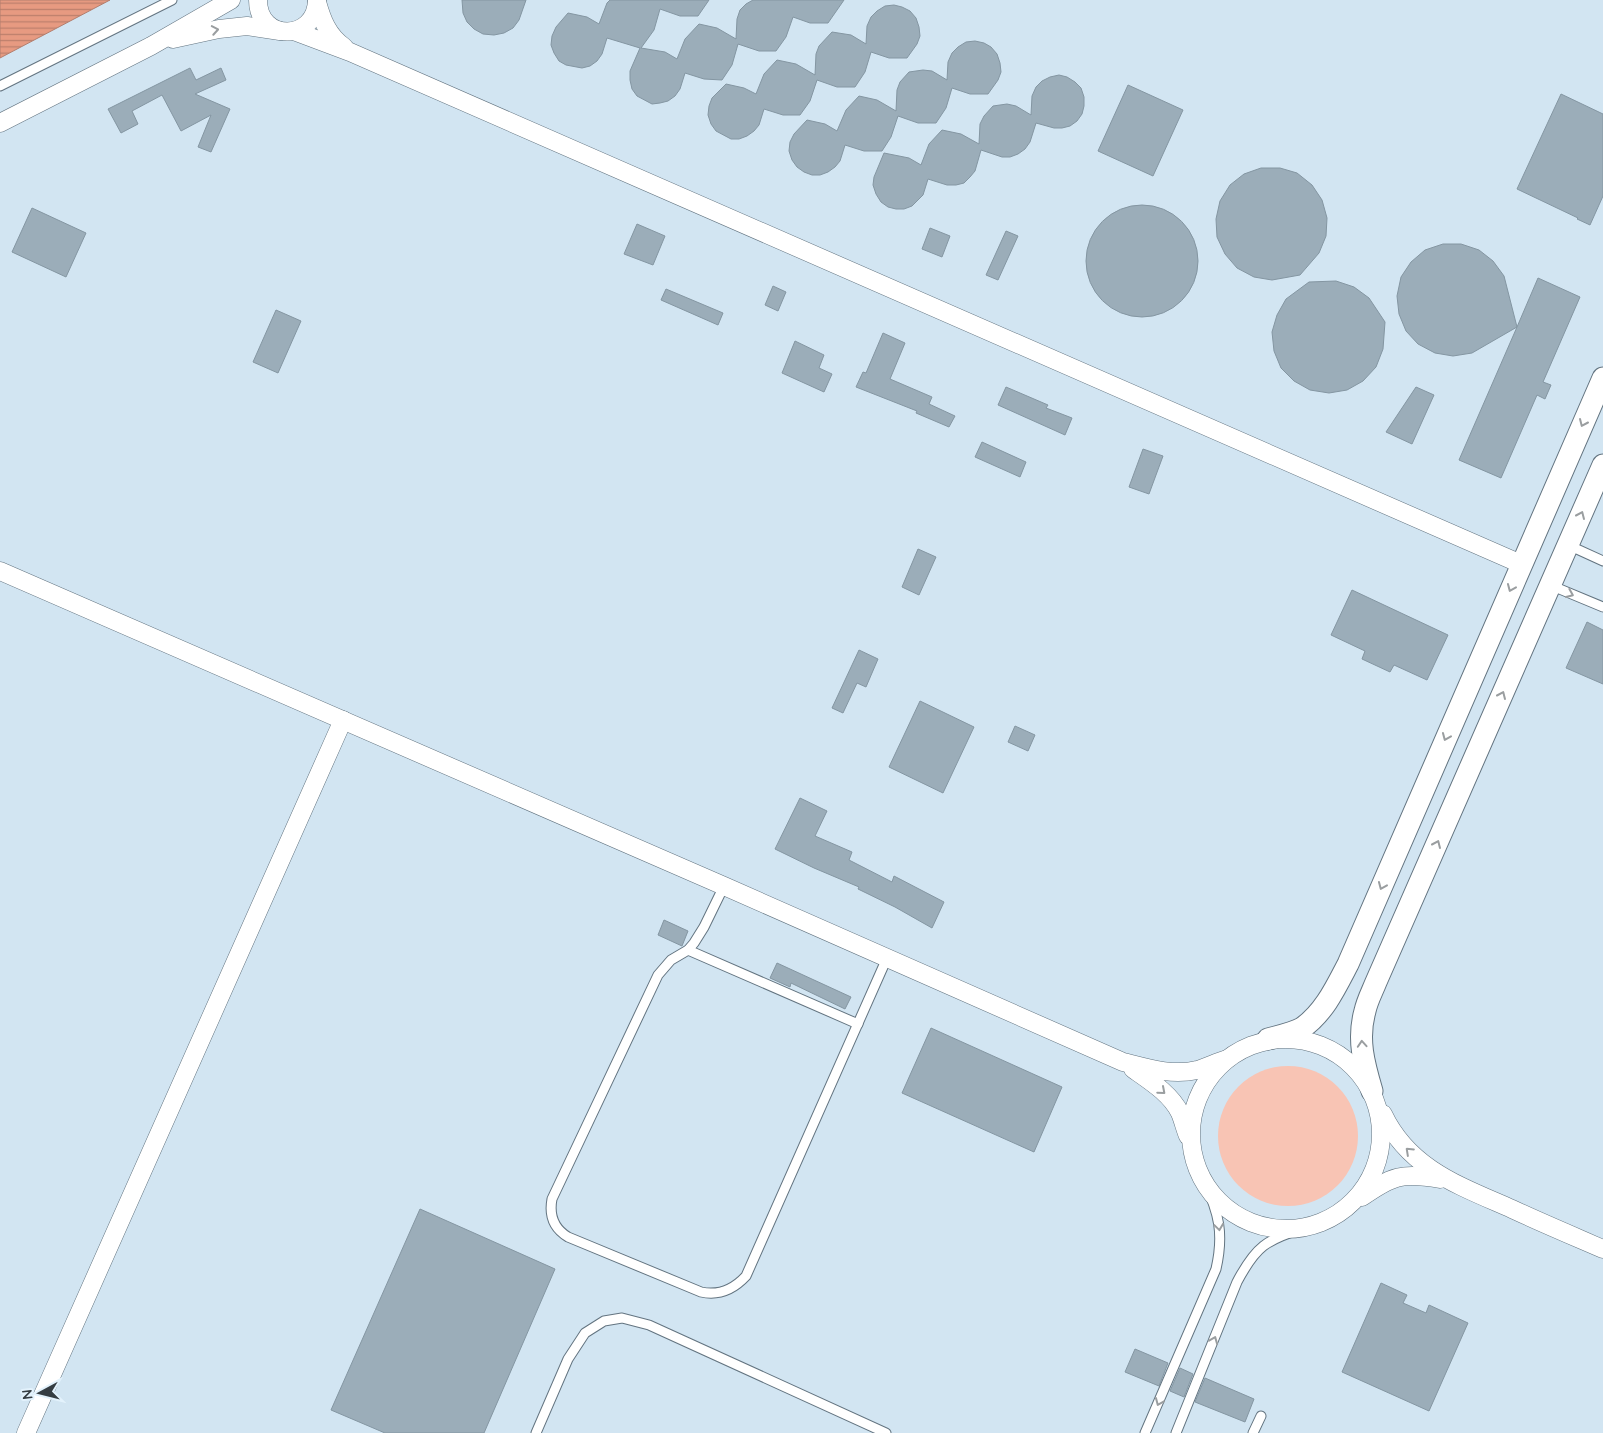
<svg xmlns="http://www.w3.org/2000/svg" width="1603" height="1433" viewBox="0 0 1603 1433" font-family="Quicksand,sans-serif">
  <defs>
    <pattern id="water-rules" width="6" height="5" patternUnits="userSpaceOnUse" patternTransform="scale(1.25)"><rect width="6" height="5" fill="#e79a81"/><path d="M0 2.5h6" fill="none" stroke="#bc7f6b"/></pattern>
  </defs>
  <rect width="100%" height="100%" fill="#d2e5f2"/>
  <circle fill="#f8c4b4" cx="1288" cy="1136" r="70"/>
  <path fill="url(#water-rules)" stroke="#b27e6e" d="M0 0H110L0 58Z"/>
  <g fill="#9badb9" stroke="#8496a2">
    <path d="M462 0H526L519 20 513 28 504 33 494 35 483 34 474 29 467 22 463 13Z"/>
    <path d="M610 0H709L698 16H680L660 9 654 30 641 48 665 52 677 59 685 39 699 24 717 28 736 39 737 19 740 10 746 4 753 0H844L828 23H810L793 17 786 37 776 51H759L738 44 732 65 722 80 704 79 685 73 680 89 675 96 668 101 660 103 652 104 637 96 632 89 630 80V71L640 48 607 38 602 54 597 61 590 66 582 68 566 65 559 61 554 53 551 45 552 36 556 27 568 13 587 17 599 24 607 3Z"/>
    <path d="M894 5 902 7 910 11 916 18 919 27 920 36 917 44 907 58H889L871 52 865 72 855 87H837L817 80 810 101 800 115H783L764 109 759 125 754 131 747 136 739 139H731L716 131 711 124 708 115 709 106 712 98 726 84 744 88 756 94 764 74 777 60 796 64 815 75 816 54 819 46 832 32 851 35 866 44 867 26 871 17 877 11 885 6Z"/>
    <path d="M975 41 984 43 991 47 997 54 1000 63 1001 72 998 80 988 94H970L952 88 946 108 936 123H918L898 116 891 137 882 151H864L845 145 840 161 835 167 828 172 820 175H812L804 172 797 167 792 160 789 151 790 142 794 134 807 120 825 124 837 131 846 110 859 96 877 100 896 111 897 90 900 82 909 72 923 70 932 71 947 80 948 62 952 53 958 47 966 42Z"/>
    <path d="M190 68 196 80 221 68 226 80 195 94 230 109 211 152 198 147 211 115 181 131 162 95 132 111 138 124 121 133 108 109Z"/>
    <path d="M1059 75 1067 77 1075 82 1081 88 1084 97V106L1082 114 1077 121 1070 126 1062 128H1054L1036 123 1030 142 1025 149 1018 154 1010 157H1002L981 150 975 171 970 177 964 183 956 185H947L928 179 923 195 912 206 904 209H896L888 207 881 202 876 194 873 185 874 177 884 153 909 158 921 165 929 144 942 130 961 134 979 144 980 124 984 116 993 106 1007 104 1016 106 1031 115 1032 96 1036 87 1042 81 1050 77Z"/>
    <path d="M1128 85 1183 110 1153 176 1098 151Z"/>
    <path d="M1561 94 1603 114V196L1590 225 1577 219 1578 218 1517 189Z"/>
    <path d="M1261 168H1280L1297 173 1312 185 1322 200 1327 218 1326 236 1319 253 1300 275 1272 280 1254 277 1237 268 1225 254 1217 237 1216 219 1220 201 1230 185 1244 174Z"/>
    <circle cx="1142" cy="261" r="56"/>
    <path d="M32 208 86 233 66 277 12 252Z"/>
    <path d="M637 224 665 236 653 265 624 254Z"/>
    <path d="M930 228 950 236 942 257 922 249Z"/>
    <path d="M1006 231 1018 236 998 280 986 275Z"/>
    <path d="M1443 244H1461L1479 250 1493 261 1504 276 1517 327 1538 278 1580 297 1543 382 1551 385 1545 399 1537 395 1501 478 1459 460 1517 327 1472 353 1453 356 1435 353 1418 344 1406 331 1399 314 1397 296 1401 277 1411 262 1425 250Z"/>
    <path d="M1336 281 1354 287 1369 298 1385 322 1383 349 1376 367 1363 381 1347 390 1329 393 1310 390 1294 381 1281 368 1274 351 1272 332 1277 315 1286 299 1309 282Z"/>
    <path d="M773 286 786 292 778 311 765 305Z"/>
    <path d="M666 289 723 313 718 325 661 300Z"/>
    <path d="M276 310 301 321 278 373 253 362Z"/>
    <path d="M883 333 905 343 890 379 932 397 929 404 955 416 949 427 916 413 917 411 856 387 863 372 866 373Z"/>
    <path d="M795 341 824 355 819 368 832 374 824 392 782 373Z"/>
    <path d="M1006 387 1048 405 1046 408 1072 418 1065 435 998 405Z"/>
    <path d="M1416 387 1434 395 1412 444 1386 432Z"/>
    <path d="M982 442 1026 462 1020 477 975 457Z"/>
    <path d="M1143 449 1163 456 1149 494 1129 487Z"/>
    <path d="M918 549 936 557 919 595 902 587Z"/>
    <path d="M1352 590 1448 635 1427 680 1394 665 1390 672 1362 659 1365 651 1331 635Z"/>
    <path d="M1587 622 1603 630V684L1566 668Z"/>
    <path d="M859 650 878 659 866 687 857 683 843 713 832 708Z"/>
    <path d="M920 701 974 727 943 793 889 767Z"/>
    <path d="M1015 726 1035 735 1028 751 1008 742Z"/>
    <path d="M800 798 827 811 815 836 852 852 849 860 892 882 894 876 944 902 932 928 895 907 858 889 859 887 814 868 775 849Z"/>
    <path d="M664 920 688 931 682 946 658 935Z"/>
    <path d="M777 963 851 997 845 1009 791 983 790 987 770 978Z"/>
    <path d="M931 1028 1062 1087 1034 1152 902 1093Z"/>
    <path d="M420 1209 555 1269 484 1433H385L331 1410Z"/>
    <path d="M1381 1283 1407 1295 1403 1303 1426 1313 1429 1305 1468 1323 1429 1411 1342 1372Z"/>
    <path d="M1135 1349 1168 1363 1159 1386 1125 1372Z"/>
    <path d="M1180 1368 1193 1374 1184 1397 1170 1391Z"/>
    <path d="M1205 1378 1254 1399 1245 1422 1195 1402Z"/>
  </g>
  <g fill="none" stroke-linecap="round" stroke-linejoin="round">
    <g stroke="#637480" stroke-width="11">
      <g id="service">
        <path d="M0 86 172 0"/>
        <path d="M1568 545 1603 561"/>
        <path d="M1550 585 1603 607"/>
        <path d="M724 886 704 927 694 943 688 950 671 960 658 975 552 1199C549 1215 553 1228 568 1237L701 1292C719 1296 733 1290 746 1276L887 958"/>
        <path d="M688 950 858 1024"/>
        <path d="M536 1433 568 1359 585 1333 604 1321 622 1318 649 1325 886 1433"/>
        <path d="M1145 1433 1216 1269C1224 1234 1219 1213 1204 1181"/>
        <path d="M1176 1433 1237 1282C1256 1246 1266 1240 1304 1228"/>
        <path d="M1253 1433 1261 1416"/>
      </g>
    </g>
    <g stroke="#637480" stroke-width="19">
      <g id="minor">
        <path d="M258 0C258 42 316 42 317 0"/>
        <path d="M317 2C322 20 328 36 344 47"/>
        <path d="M294 31 350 52 1521 564"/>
        <path d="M173 39 219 29 247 26 280 31"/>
        <path d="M0 123 151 46 231 0"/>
        <path d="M0 571 724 886 1123 1062C1147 1068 1172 1076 1197 1070 1207 1067 1217 1062 1227 1059"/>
        <circle cx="1286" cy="1134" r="95"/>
        <path d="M1133 1069C1150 1081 1171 1094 1180 1113 1183 1120 1185 1129 1188 1136"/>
        <path d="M1383 1114C1409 1169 1460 1186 1512 1209 1542 1223 1573 1236 1603 1249"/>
        <path d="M1362 1197C1392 1176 1402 1172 1440 1179"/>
        <path d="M26 1433 343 720"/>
      </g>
    </g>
    <g stroke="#637480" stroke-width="23">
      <g id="tertiary">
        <path d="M1268 1039C1279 1036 1293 1033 1302 1028 1324 1013 1336 987 1348 964L1603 378"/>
        <path d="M1372 1091C1364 1064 1357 1039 1365 1011 1367 1001 1372 992 1376 982L1603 465"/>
      </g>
    </g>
    <use href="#service" stroke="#fff" stroke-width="9"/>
    <use href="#minor" stroke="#fff" stroke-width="18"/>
    <use href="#tertiary" stroke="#fff" stroke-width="21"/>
  </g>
  <defs><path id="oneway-chevron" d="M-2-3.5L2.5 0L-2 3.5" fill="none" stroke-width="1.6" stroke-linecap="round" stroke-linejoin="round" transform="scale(1.25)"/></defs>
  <g stroke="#9a9ea0">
    <use href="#oneway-chevron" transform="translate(215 30) rotate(-10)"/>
    <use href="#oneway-chevron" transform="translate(1583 423) rotate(114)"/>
    <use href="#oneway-chevron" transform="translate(1581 515) rotate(-66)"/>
    <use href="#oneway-chevron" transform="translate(1511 588) rotate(113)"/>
    <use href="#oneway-chevron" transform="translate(1570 594) rotate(23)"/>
    <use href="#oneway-chevron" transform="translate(1502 695) rotate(-66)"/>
    <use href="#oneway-chevron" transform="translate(1446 737) rotate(113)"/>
    <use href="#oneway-chevron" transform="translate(1437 844) rotate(-66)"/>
    <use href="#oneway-chevron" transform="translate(1382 886) rotate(113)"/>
    <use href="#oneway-chevron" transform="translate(1362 1044) rotate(-94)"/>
    <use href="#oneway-chevron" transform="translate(1162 1091) rotate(41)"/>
    <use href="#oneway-chevron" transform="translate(1409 1151) rotate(-137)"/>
    <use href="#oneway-chevron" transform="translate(1219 1227) rotate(82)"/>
    <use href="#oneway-chevron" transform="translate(1214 1340) rotate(-68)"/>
    <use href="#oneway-chevron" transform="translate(1159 1402) rotate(113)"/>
  </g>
  <g transform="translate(40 1393) rotate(263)" stroke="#e3f2fc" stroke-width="4" paint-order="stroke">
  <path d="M0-4L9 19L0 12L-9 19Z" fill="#353d42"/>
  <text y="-8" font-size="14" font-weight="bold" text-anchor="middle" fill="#353d42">N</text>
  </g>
</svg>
